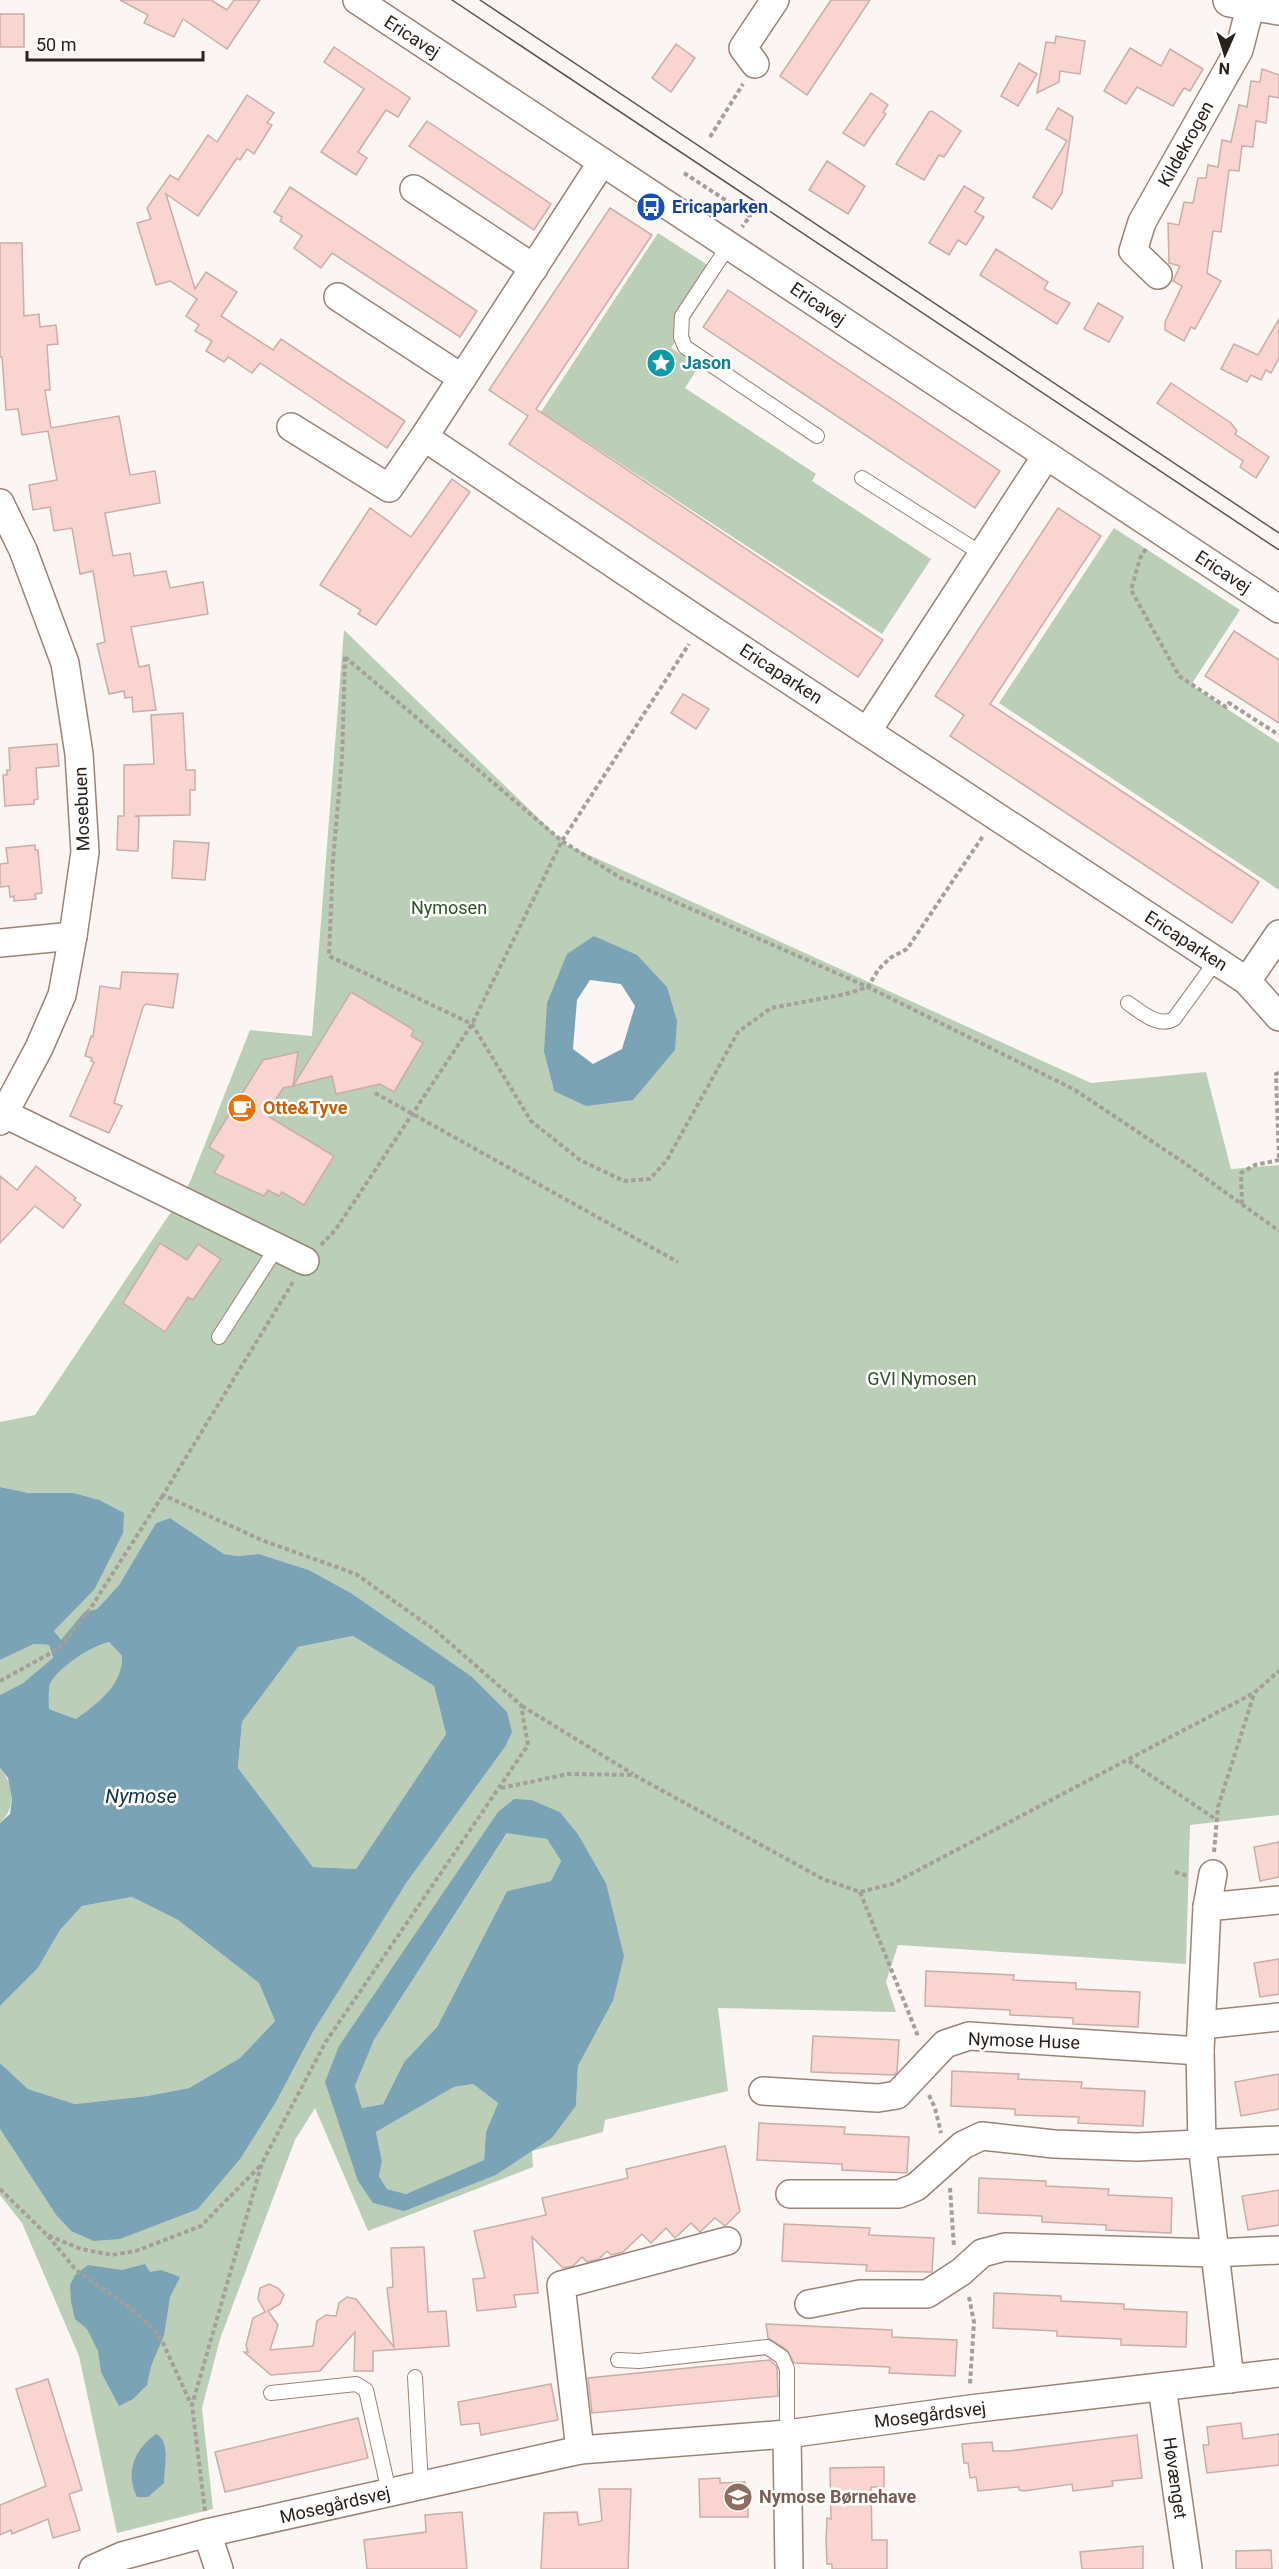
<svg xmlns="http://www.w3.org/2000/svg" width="1279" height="2569" viewBox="0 0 1279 2569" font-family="Roboto,sans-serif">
  <rect width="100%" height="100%" fill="#fbf6f3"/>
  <g fill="#bbceb7" fill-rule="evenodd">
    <path d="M658 233 720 273 671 348 699 366 685 388 816 474 812 481 931 559 882 634 541 412Z"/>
    <path d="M1114 528 1240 610 1191 685 1279 743V890L999 703Z"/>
    <path d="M344 630 565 844 1091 1083 1206 1072 1231 1169 1279 1165V1815L1190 1825 1186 1964 898 1945 886 1982 896 2012 718 2008 728 2091 605 2120 603 2132 532 2151 533 2167 368 2231 315 2108 295 2140 220 2339 202 2408 213 2509 117 2533 79 2356 22 2223 0 2195V2129L56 2215 71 2231 198 2209 241 2158 276 2102 313 2032 407 1882 505 1747 471 1676 351 1593 309 1570 259 1554 237 1556 224 1554 170 1518 156 1523 119 1585 97 1609 84 1612 61 1641 54 1631 94 1590 73 1493H29L0 1487V1422L35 1415 171 1212 190 1182 250 1030 312 1036ZM595 936 675 1050 656 1072 554 1091 544 1052ZM532 1800 560 1812 578 1834 606 1883 613 2001 578 2066 576 2106 552 2138 496 2175 404 2210 373 2203 339 2046Z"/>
    <path d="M353 1636 434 1686 446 1734 356 1869 313 1867 238 1768 242 1722 298 1647Z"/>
    <path d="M109 1642 122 1656C123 1685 97 1704 76 1719L49 1709C49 1702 47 1690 50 1684 57 1667 92 1647 109 1642Z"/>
    <path d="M34 1644 49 1645 53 1659 23 1683 0 1695V1660Z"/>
    <path d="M0 1768C14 1785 17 1807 0 1823Z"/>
    <path d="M508 1832 547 1839 561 1861 551 1881 507 1891 437 2027 404 2062 383 2104 362 2108 355 2086 374 2040Z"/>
    <path d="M132 1897 178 1920 259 1983 275 2021 240 2058 189 2088 147 2096 75 2104 28 2089 0 2063V2006L38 1968 60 1930 82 1906Z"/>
    <path d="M473 2084 498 2103 486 2132 484 2160 406 2194 387 2189 379 2176 382 2161 376 2132 454 2087Z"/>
  </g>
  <g fill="#7aa3b6" fill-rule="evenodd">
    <path d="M594 936 637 955 667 987 677 1021 675 1050 633 1100 586 1106 554 1091 544 1052 547 1003 567 954ZM590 980 621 984 635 1006 622 1049 593 1064 573 1049 577 1000Z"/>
    <path d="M0 1487 29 1493H73L99 1500 124 1513 123 1533 94 1590 54 1631 61 1640 84 1612 97 1609 119 1585 156 1523 170 1518 224 1554 237 1556 259 1554 309 1570 351 1593 471 1676 507 1712 512 1732 505 1747 407 1882 313 2032 276 2102 241 2158 198 2209 120 2239 94 2241 71 2231 56 2215 0 2129V2063L28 2089 75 2104 147 2096 189 2088 240 2058 275 2021 259 1983 178 1920 132 1897 82 1906 60 1930 38 1968 0 2006V1823L10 1814 12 1799 8 1778 0 1768V1695L23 1683 53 1658 49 1645 34 1644 0 1660ZM353 1636 434 1686 446 1734 356 1869 313 1867 238 1768 242 1722 298 1647ZM109 1642 122 1656C123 1685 97 1704 76 1719L49 1709C49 1702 48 1690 50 1684 57 1668 92 1646 109 1642Z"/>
    <path d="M514 1799 532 1800 560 1812 578 1834 606 1883 624 1956 613 2001 578 2066 576 2106 552 2138 496 2175 404 2211 373 2203 358 2181 325 2082 339 2046 498 1812ZM507 1833 547 1839 561 1861 551 1881 507 1891 437 2027 404 2062 383 2104 362 2108 355 2086 374 2040ZM473 2084 498 2103 486 2132 484 2160 406 2194 387 2189 379 2176 382 2161 376 2132 454 2087Z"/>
    <path d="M145 2264 150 2272 161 2270 180 2277 170 2297 164 2335 151 2366 147 2385 133 2399 119 2406 101 2372 98 2351 87 2329 75 2319 71 2302 70 2285 75 2275 88 2265 122 2270Z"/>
    <path d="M156 2434C171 2441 164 2468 164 2483L148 2497H137C125 2472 134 2450 156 2434Z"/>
  </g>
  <g fill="#f9d4d0" stroke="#c9ada9" stroke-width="1.5">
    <path d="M120 0H211L227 10 234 0H260L227 49 183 19 174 37 144 23 148 15Z"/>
    <path d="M831 0H870L807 95 780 76Z"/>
    <rect x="0" y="14" width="24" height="33"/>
    <path d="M1056 36 1085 41 1080 74 1060 71 1059 82 1037 93 1046 42 1055 43Z"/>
    <path d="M676 44 695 58 671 92 652 78Z"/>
    <path d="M334 47 410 98 398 117 386 110 358 152 367 158 356 175 321 152 364 89 324 62Z"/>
    <path d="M1130 48 1161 66 1170 49 1203 69 1190 91 1184 88 1173 106 1137 87 1126 104 1104 91Z"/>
    <path d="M1019 63 1037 74 1018 106 1001 96Z"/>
    <path d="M1262 69 1279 75V98L1269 96 1266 123 1256 121 1253 147 1242 146 1239 171 1229 170 1221 232 1213 231 1207 273 1221 281 1195 329 1191 327 1184 341 1165 330V322L1182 286 1173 281 1180 266 1169 263 1168 223 1179 225 1184 202 1193 203 1198 178H1206L1208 165 1218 167 1222 140 1231 142 1239 105 1247 107 1251 81 1260 82Z"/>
    <path d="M871 93 888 105 883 112 886 114 864 146 843 133Z"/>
    <path d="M247 95 274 113 267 123 272 125 254 154 247 149 240 160 237 158 198 216 166 194 195 289 206 272 237 292 221 316 273 350 281 339 405 421 387 448 260 363 252 373 228 357 224 362 206 351 212 341 195 331 199 325 186 316 197 299 170 281 156 285 137 223 151 219 147 208 170 175 178 180 208 135 217 142Z"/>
    <path d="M1058 108 1073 117 1062 193 1052 209 1033 197 1067 141 1046 129Z"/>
    <path d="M932 111 961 131 944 157 939 155 924 180 896 164 929 112Z"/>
    <path d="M427 121 551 204 534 230 409 146Z"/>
    <path d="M827 161 865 186 848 214 809 190Z"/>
    <path d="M964 186 984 198 975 212 984 217 966 245 958 240 949 255 929 243Z"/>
    <path d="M290 187 477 311 460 337 332 253 321 268 294 248 302 236 280 221 282 217 274 212Z"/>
    <path d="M610 208 652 235 536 409 883 640 858 677 509 444 528 416 489 390Z"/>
    <path d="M0 243H22L24 316 39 314 40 327 56 325 58 344 47 345 50 390H45L51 428 119 416 130 475 155 471 160 503 105 513 113 556 130 553 134 576 166 571 170 588 203 582 208 614 131 627 139 667 149 665 156 710 133 712 132 697 125 698 124 691 109 694 97 644 105 642 93 571 80 574 72 528 54 531 50 507 33 510 29 485 57 480 48 431 22 435 18 409 6 410 2 357H0Z"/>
    <path d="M996 249 1048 282 1044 289 1070 303 1057 324 980 275Z"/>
    <path d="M728 290 1000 471 975 508 703 327Z"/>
    <path d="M1098 303 1123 317 1109 342 1084 329Z"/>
    <path d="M1279 319V358L1271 373 1266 370 1261 380 1251 375 1247 382 1221 369 1234 344 1258 355Z"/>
    <path d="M1171 383 1231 423 1237 431 1235 434 1269 457 1256 478 1240 467 1243 461 1157 403Z"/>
    <path d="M452 479 470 492 376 625 358 614 361 610 320 585 370 508 411 537Z"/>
    <path d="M1058 508 1101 536 990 704 1259 882 1232 923 950 736 964 715 935 696Z"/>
    <path d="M1234 631 1279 660V723L1205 676Z"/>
    <path d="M683 694 709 709 696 729 671 713Z"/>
    <path d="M183 713 186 770H195V790H190V815L135 816 139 817 138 851 117 850 118 816H124V765L154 764 151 715Z"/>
    <path d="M57 744 59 766 36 768 38 799 34 800V804L5 806 3 775H7V770H10L9 748Z"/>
    <path d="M174 841 209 843 205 880 172 878Z"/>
    <path d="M35 845V850H38L42 893 35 894 36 899 14 901V896L10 897 9 886 0 887V864L8 863 6 848Z"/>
    <path d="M122 972 178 974 173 1008 146 1004 143 1007 114 1103 122 1106 109 1133 70 1116 94 1062 91 1061 92 1058 85 1056 91 1036 93 1037 100 986 120 989Z"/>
    <path d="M351 992 414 1030 411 1036 423 1043 394 1092 380 1084 336 1094 332 1076 293 1086Z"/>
    <path d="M298 1052 293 1086 283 1088 266 1115 334 1156 304 1205 282 1192 279 1196 268 1190 264 1196 214 1173 224 1156 209 1147 263 1060Z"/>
    <path d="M36 1166 76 1198 74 1200 81 1205 63 1228 35 1206 0 1243V1176L17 1190Z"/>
    <path d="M160 1243 187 1260 198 1244 221 1259 193 1300 188 1297 165 1332 123 1303Z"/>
    <path d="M1279 1842V1877L1260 1881 1254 1847Z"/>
    <path d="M1279 1959V1994L1260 1997 1254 1963Z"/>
    <path d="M926 1971 1014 1975 1013 1980 1076 1983V1989L1140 1992 1138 2027 1073 2024V2018L1010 2015V2010L925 2006Z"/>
    <path d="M813 2036 899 2040 897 2072 894 2075 811 2072Z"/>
    <path d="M952 2071 1019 2074 1018 2079 1082 2082 1081 2088 1145 2091 1143 2126 1078 2123 1079 2117 1015 2115V2109L951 2106Z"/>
    <path d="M1279 2074V2109L1241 2116 1235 2082Z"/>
    <path d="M759 2123 845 2127 844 2134 909 2137 907 2173 842 2170V2164L757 2160Z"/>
    <path d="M725 2146 740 2211 725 2226 715 2218 700 2232 691 2223 675 2238 666 2228 651 2243 642 2234 623 2252 611 2255 607 2251 599 2259 587 2262 582 2257 573 2266 563 2268 532 2237 538 2293 514 2295 516 2307 477 2311 473 2279 485 2278 474 2231 546 2215 542 2198 628 2178 626 2169Z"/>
    <path d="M979 2178 1046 2181V2186L1109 2189 1108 2195 1172 2198 1171 2233 1106 2230V2225L1042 2222V2216L978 2213Z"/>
    <path d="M1279 2190V2225L1248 2230 1242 2196Z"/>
    <path d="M784 2224 870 2228 869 2235 934 2238 932 2272 866 2271 867 2265 782 2261Z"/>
    <path d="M424 2247 428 2312 446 2311 449 2346 373 2351V2371H354L355 2332 320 2371 271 2375 244 2352H248L246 2345 253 2318 265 2312 258 2299 260 2288 269 2284 278 2288 284 2295 280 2304 268 2311 278 2325 270 2350 313 2346 317 2321 326 2315 336 2316 339 2303 347 2297 356 2299 394 2347 387 2288 393 2287 391 2248Z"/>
    <path d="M994 2293 1061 2296V2301L1124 2304V2309L1187 2312 1186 2347 1121 2345V2339L1057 2336V2331L993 2328Z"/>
    <path d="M766 2324 892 2330V2337L957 2340 955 2376 889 2373 890 2367 794 2363 787 2350 768 2338Z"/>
    <path d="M770 2360 777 2367 778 2396 592 2413 588 2378Z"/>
    <path d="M48 2379 82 2490 69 2494 80 2530 53 2538 48 2519 12 2534 11 2530 0 2535V2505L46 2486 16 2389Z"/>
    <path d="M551 2384 558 2420 481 2435 479 2423 461 2425 458 2402Z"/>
    <path d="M358 2418 368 2458 225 2492 215 2452Z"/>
    <path d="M1241 2423 1243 2439 1279 2434V2465L1207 2473 1203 2445H1209L1207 2427Z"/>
    <path d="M1137 2435 1142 2478 1112 2481 1113 2486 1073 2491 1072 2484 1024 2491 1019 2490V2487L978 2491 976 2477 970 2478 968 2463H964L962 2444 992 2442 993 2451H1009Z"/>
    <path d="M884 2467V2487H871L872 2540H887V2569H832V2564H827L826 2541 827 2518 831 2519 830 2468Z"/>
    <path d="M720 2478V2483L745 2482V2497H748V2517H700L699 2479Z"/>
    <path d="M599 2489H631L628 2569H541L544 2513 577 2512 579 2525 602 2521Z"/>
    <path d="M462 2512 467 2569H367L364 2540 426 2532 425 2515Z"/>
    <path d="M1143 2546V2569H1082L1080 2552Z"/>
    <path d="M1271 2550 1272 2569H1236V2551Z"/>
  </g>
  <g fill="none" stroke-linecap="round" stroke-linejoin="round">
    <g stroke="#9a8377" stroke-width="16">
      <g id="lane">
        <path d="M729 245 682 316 681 337 685 347 817 436"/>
        <path d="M862 478 982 554"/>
        <path d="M1128 1003C1141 1012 1158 1028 1174 1019L1216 961"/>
        <path d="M219 1337 277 1247"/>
        <path d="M618 2360 639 2361 767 2347 782 2357 787 2369V2434"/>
        <path d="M415 2377 421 2485"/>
        <path d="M271 2393 356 2384 366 2390 389 2492"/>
      </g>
    </g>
    <g stroke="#9a8377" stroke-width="30">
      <g id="street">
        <path d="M357 0 1279 609"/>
        <path d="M755 64 743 48 775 0"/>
        <path d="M602 162 424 437 702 623 1247 981 1279 1017"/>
        <path d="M414 189 534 268"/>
        <path d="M1158 275 1133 251 1142 222 1239 50 1251 4"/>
        <path d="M338 297 462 378"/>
        <path d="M291 427 389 488 424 437"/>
        <path d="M0 503 23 550 65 663 79 754 85 852 73 936 62 995 39 1048 0 1121"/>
        <path d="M868 730 1046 456"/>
        <path d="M0 943 73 936"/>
        <path d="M1247 981 1279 934"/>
        <path d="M5 1114 305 1261"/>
        <path d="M1213 1874 1207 1907 1200 2051 1202 2144 1230 2379"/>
        <path d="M1207 1907 1279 1900"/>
        <path d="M1202 2025 1279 2017"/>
        <path d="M763 2091 878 2098 897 2095 945 2044 969 2036 1200 2051"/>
        <path d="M790 2194H899L916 2187 963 2145 982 2136 1054 2144 1137 2147 1279 2140"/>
        <path d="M809 2304 860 2294H927L961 2272 982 2253 1005 2247 1213 2253 1279 2250"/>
        <path d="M1162 2387 1188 2568"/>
        <path d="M787 2434 789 2569"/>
        <path d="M580 2450 561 2285 727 2241"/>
        <path d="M207 2533 219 2569"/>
        <path d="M93 2569 122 2556 207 2533 580 2450 787 2434 970 2409 1279 2373"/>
      </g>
    </g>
    <g stroke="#9a8377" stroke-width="36">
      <path id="secondary" d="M1230 0 1279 8"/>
    </g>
    <g stroke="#a59f9b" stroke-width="4" stroke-dasharray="4.5 3" stroke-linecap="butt">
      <path d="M710 137 743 84"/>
      <path d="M684 173 750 216 742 227"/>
      <path d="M1146 549 1140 558 1131 590 1179 676 1226 707 1229 703 1279 735"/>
      <path d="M345 657 342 759 333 860 329 956 472 1024 531 1121 580 1160 624 1181 650 1179 667 1160 738 1032 771 1008 846 994 868 987 878 970 890 958 907 949 983 836"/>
      <path d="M345 657 562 841 619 877 868 987 1075 1090 1186 1164 1279 1231"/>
      <path d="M1279 1073 1276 1074 1279 1160"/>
      <path d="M375 1093 678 1262"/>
      <path d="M1242 1204 1241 1173 1255 1165 1279 1160"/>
      <path d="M321 1245 336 1229 472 1024 562 841 689 644"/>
      <path d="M0 1681 58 1649 90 1609 163 1495"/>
      <path d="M522 1706 633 1774"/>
      <path d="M1129 1761 1217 1820"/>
      <path d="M501 1788 568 1774 634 1775 823 1879 860 1892 892 1884 1254 1693 1279 1671"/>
      <path d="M1214 1852 1218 1807 1254 1694"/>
      <path d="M1175 1872 1188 1876"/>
      <path d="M860 1892 918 2036"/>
      <path d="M929 2095 935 2108 941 2133"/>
      <path d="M950 2188 954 2247"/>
      <path d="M0 2189 47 2235 81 2249 112 2255 136 2251 201 2226 261 2165"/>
      <path d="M48 2236 76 2270 131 2308 155 2331 163 2343 191 2404"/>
      <path d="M969 2297 974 2322 970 2384"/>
      <path d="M205 2511 192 2405 262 2163 325 2043 528 1745 521 1705 436 1631 356 1574 264 1541 163 1495 293 1282"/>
    </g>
    <use href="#lane" stroke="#fff" stroke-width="14"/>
    <use href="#street" stroke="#fff" stroke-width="27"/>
    <use href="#secondary" stroke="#fff" stroke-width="33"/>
    <g stroke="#5d5551" stroke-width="1.5">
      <path d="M452 0 1279 550"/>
      <path d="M480 0 1279 533"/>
    </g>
  </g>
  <defs>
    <g id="bus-disc" transform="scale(1.5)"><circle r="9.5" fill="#1a4fb4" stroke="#fff"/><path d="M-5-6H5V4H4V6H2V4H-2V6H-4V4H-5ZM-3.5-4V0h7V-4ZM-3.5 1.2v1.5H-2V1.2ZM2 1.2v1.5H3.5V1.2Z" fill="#fff"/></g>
    <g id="sight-disc" transform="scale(1.5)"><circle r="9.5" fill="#0f9aa8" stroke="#fff"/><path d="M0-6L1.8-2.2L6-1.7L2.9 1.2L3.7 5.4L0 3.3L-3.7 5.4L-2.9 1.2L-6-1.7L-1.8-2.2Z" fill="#fff"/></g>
    <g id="cafe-disc" transform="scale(1.5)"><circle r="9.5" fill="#e8710a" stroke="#fff"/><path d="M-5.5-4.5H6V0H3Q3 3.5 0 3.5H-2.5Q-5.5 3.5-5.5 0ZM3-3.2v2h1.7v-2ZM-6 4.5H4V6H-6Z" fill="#fff"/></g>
    <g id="school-disc" transform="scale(1.5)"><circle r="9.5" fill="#8d6e63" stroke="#fff"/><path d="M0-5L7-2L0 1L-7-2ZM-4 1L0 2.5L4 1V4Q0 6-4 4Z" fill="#fff"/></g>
  </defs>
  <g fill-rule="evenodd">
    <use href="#bus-disc" x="651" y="207"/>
    <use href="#sight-disc" x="661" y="363"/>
    <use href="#cafe-disc" x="242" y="1108"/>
    <use href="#school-disc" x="738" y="2497"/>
  </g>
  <g text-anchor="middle" stroke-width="5" stroke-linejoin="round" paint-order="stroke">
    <g font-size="18" fill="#2a211c" stroke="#fff">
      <text transform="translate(412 37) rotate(33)" y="6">Ericavej</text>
      <text transform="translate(1186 144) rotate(-61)" y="6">Kildekrogen</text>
      <text transform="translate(818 304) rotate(34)" y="6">Ericavej</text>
      <text transform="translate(1223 572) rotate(33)" y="6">Ericavej</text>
      <text transform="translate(781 674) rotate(33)" y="6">Ericaparken</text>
      <text transform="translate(82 809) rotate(-92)" y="6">Mosebuen</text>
      <text transform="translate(1186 941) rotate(33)" y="6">Ericaparken</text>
      <text transform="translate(1024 2041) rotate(2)" y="6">Nymose Huse</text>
      <text transform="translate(930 2415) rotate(-7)" y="6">Mosegårdsvej</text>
      <text transform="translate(1175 2478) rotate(82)" y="6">Høvænget</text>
      <text transform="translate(335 2505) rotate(-13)" y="6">Mosegårdsvej</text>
    </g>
    <g font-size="18" font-weight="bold" fill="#164399" stroke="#fff" text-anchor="start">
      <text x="672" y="213">Ericaparken</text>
    </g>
    <g font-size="18" font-weight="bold" fill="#0d838f" stroke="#fff" text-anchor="start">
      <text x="682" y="369">Jason</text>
    </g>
    <g font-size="18" fill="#2e5326" stroke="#fff">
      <text x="449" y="914">Nymosen</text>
      <text x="922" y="1385">GVI Nymosen</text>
    </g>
    <g font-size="18" font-weight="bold" fill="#c56008" stroke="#fff" text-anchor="start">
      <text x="263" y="1114">Otte&amp;Tyve</text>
    </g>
    <g font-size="18" font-weight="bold" fill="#785e54" stroke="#fff" text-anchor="start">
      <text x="759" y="2503">Nymose Børnehave</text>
    </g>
    <g font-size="20" font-style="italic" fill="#103645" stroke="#fff">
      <text x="141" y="1803">Nymose</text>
    </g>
  </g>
  <g transform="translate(1225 54) rotate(183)" stroke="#ffffff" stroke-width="4.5" paint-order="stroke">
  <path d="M0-4.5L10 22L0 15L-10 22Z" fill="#2a211c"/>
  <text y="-9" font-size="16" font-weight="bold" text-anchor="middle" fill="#2a211c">N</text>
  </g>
  <path d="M27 51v9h176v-9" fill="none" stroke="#2a211c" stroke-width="3"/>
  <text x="36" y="51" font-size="18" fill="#2a211c" stroke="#ffffff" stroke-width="4.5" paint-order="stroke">50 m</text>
</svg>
